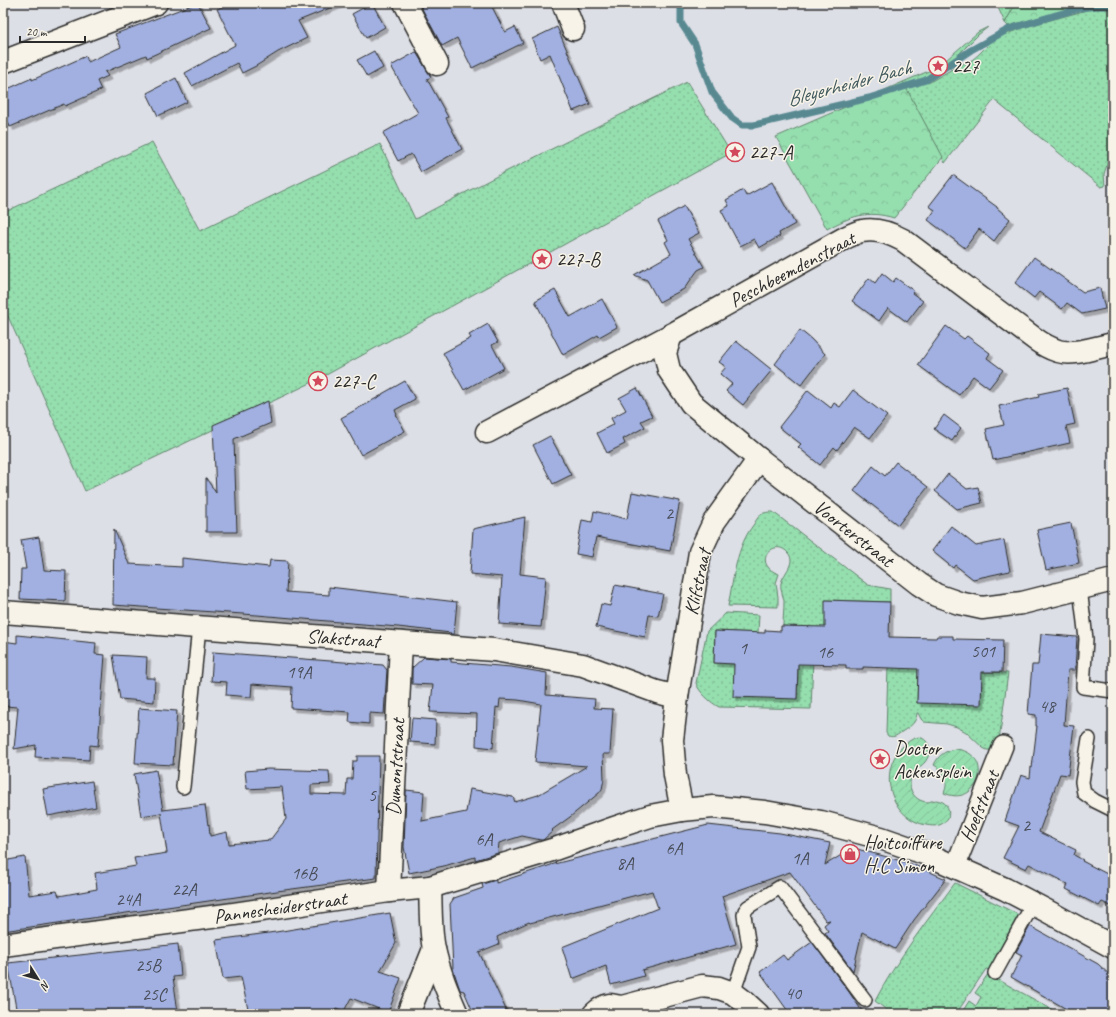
<svg xmlns="http://www.w3.org/2000/svg" width="1116" height="1017" viewBox="0 0 1116 1017" font-family="Caveat,sans-serif">
  <defs>
    <pattern id="grass-dots" width="8" height="8" patternUnits="userSpaceOnUse"><rect width="8" height="8" fill="#95deae"/><path d="M2 2h.1M6 6h.1" fill="none" stroke="#81bf96" stroke-width="1.8" stroke-linecap="round"/></pattern>
    <pattern id="forest-crowns" width="20" height="18" patternUnits="userSpaceOnUse"><rect width="20" height="18" fill="#95deae"/><path d="M2 6a3 3 0 1 1 6 0M12 15a3 3 0 1 1 6 0" fill="none" stroke="#81bf96"/></pattern>
    <pattern id="garden-furrows" width="10" height="10" patternUnits="userSpaceOnUse"><rect width="10" height="10" fill="#95deae"/><path d="M-1 1l2-2M0 10L10 0M9 11l2-2" fill="none" stroke="#81bf96"/></pattern>
    <filter id="shadow"><feDropShadow dx="3.5" dy="3.5" stdDeviation="0" flood-color="#0004"/></filter>
  </defs>
  <rect width="100%" height="100%" fill="#dddfe6"/>
  <filter id="ink" filterUnits="userSpaceOnUse"><feTurbulence type="fractalNoise" baseFrequency=".025" numOctaves="2"/><feDisplacementMap in="SourceGraphic" scale="8" xChannelSelector="R" yChannelSelector="G"/><feConvolveMatrix kernelMatrix="1 2 1 2 8 2 1 2 1" color-interpolation-filters="sRGB"/></filter>
  <g filter="url(#ink)">
    <g fill="url(#grass-dots)" stroke="#60846c">
      <path d="M996 3H1016L1005 23Z"/>
      <path d="M1113 8V146L1104 174 1105 186 1101 187 994 100 945 163 903 82 938 67 978 32 988 27 978 35 956 57 930 74 925 78V81L928 83 954 68 972 60 978 55 990 43 1000 36 1029 26 1087 10 1093 9Z"/>
      <path d="M687 82 731 153 317 380 85 491 3 305V213L152 142 200 231 380 144 415 219 497 176Z"/>
      <path d="M773 512 868 585 890 589V602L826 600 825 633 783 626C783 618 784 610 784 601 783 595 780 590 781 583 783 575 790 569 791 561 791 558 790 555 788 553 774 536 750 564 779 574L776 583 778 597V607L728 606C734 577 736 547 754 524 756 520 760 514 764 513 767 512 771 512 773 512Z"/>
      <path d="M726 613 759 615 758 633 715 631 714 663 734 664 797 699 798 665 781 664 813 659 811 709 719 707C711 703 698 691 696 683L707 631Z"/>
      <path d="M888 667 918 668 917 703 982 672 1008 673 999 741 994 748 991 750H987L983 748 966 732 957 727 947 724 924 722 921 719 918 713H917C916 723 911 726 903 731 897 735 895 738 888 736L886 733Z"/>
      <path d="M955 883 1021 916 990 970 986 969 956 1014H892L875 1001C897 959 927 921 955 883Z"/>
      <path d="M988 974 1055 1011 1058 1014H961L969 1001 976 1006 981 997 975 993Z"/>
    </g>
    <g fill="url(#forest-crowns)" stroke="#60846c">
      <path d="M1016 3H1113L1083 5 1008 26 1005 23Z"/>
      <path d="M903 82 943 157 894 218C868 210 851 216 827 229L776 137Z"/>
    </g>
    <g fill="url(#garden-furrows)" stroke="#60846c">
      <path d="M919 737C931 740 932 753 925 762 922 766 917 768 913 772 911 775 910 780 910 784 910 794 918 802 928 802 932 801 936 799 940 801 948 803 950 811 948 818 942 826 936 827 926 825 894 819 879 780 897 753 902 746 911 738 919 737Z"/>
      <path d="M955 749C996 752 980 809 944 793 949 781 945 771 934 765 938 756 944 751 955 749Z"/>
    </g>
    <g fill="none" stroke-linecap="round" stroke-linejoin="round">
      <path stroke="#598991" stroke-width="7" d="M681 3V23L695 44 712 92 732 118 742 125H754L869 98 926 80 971 50 1009 29 1080 8 1096 6H1113"/>
    </g>
    <g fill="#a1b0e0" stroke="#2b2b2b" filter="url(#shadow)">
      <path d="M197 3H198L211 28 147 58 146 55 105 72 108 76 97 81 101 90 65 106 64 104 10 127 8 122 3 124V91L32 78V80L86 56 88 62 121 47 115 34Z"/>
      <path d="M232 3H340V4L298 21 307 38 278 52 256 66 242 73 237 63 192 86 185 73 235 45 217 9Z"/>
      <path d="M372 3 385 27 366 38 352 14Z"/>
      <path d="M419 3H490L505 32 515 27 523 43 472 68 457 38 442 46Z"/>
      <path d="M557 27 590 104 573 111 550 54 540 59 532 39Z"/>
      <path d="M374 51 383 68 367 77 357 60Z"/>
      <path d="M416 52 431 77 427 79 448 117 446 118 462 149 421 172 411 154 398 161 383 133 418 113 391 66Z"/>
      <path d="M176 78 187 102 158 116 147 93Z"/>
      <path d="M953 175 997 207V208L1010 219 994 241 979 229 965 248 928 220 935 210 929 206Z"/>
      <path d="M772 182 795 224 779 233 780 236 759 248 754 239 740 246 721 210 729 206 726 200 743 190 746 196Z"/>
      <path d="M684 206 699 233 688 239 704 267 698 270 684 289 659 302 647 280 634 275 671 254 665 242 668 240 658 221Z"/>
      <path d="M1034 257 1083 292 1100 288 1105 309 1082 314 1067 303 1062 309 1039 292 1034 298 1015 283Z"/>
      <path d="M882 273 893 282 896 278 914 291 912 293 923 301 907 322 888 308 879 321 852 301 869 278 875 283Z"/>
      <path d="M555 290 570 317 602 299 617 327 599 337 598 335 563 355 535 301Z"/>
      <path d="M488 324 498 342 492 345 504 368 464 390 443 353 471 338 469 335Z"/>
      <path d="M946 326 964 339 967 336 990 353 987 358 1003 370 989 388 973 376 959 395 918 365Z"/>
      <path d="M800 330 811 339 825 354 801 385 775 364Z"/>
      <path d="M736 341 772 370 743 405 726 391 732 384 720 374 726 367 719 362Z"/>
      <path d="M405 381 415 399 395 410 397 415H396L405 431 361 455 341 418 382 395V394Z"/>
      <path d="M637 388 652 416 641 421 645 427 623 439 625 444 607 453 597 433 614 424 611 418 626 410 619 398Z"/>
      <path d="M1067 388 1075 424 1066 426 1070 443 993 460 986 429 1004 425 999 406 1039 397 1038 394Z"/>
      <path d="M808 390 831 408 834 403 840 407 853 390 887 416 870 438 854 427 837 450 834 447 820 465 798 447 801 444 779 427Z"/>
      <path d="M268 401 271 423 234 439 237 532H206V478L216 493 213 425Z"/>
      <path d="M944 415 961 428 952 441 934 429Z"/>
      <path d="M550 436 571 475 553 484 533 445Z"/>
      <path d="M896 462 928 487 898 525 854 491 873 466 885 476Z"/>
      <path d="M948 474 967 489 978 487 982 503 957 509 935 491Z"/>
      <path d="M632 492 680 501 670 551 596 537 592 557 576 554 582 520 592 522 594 511 627 519Z"/>
      <path d="M525 517 520 574 546 577 541 627 499 624 502 577 470 574 473 529Z"/>
      <path d="M1071 523 1079 563 1046 570 1037 530Z"/>
      <path d="M951 526 976 546 1004 540 1010 571 973 579 955 565 953 568 932 551Z"/>
      <path d="M114 529 129 564 182 567V558L269 567 270 560 288 561 286 592 329 595V587L457 602 454 634H450L451 633 398 627 257 615 113 605Z"/>
      <path d="M39 537 44 570 66 571 65 601 20 599 21 569H26L21 540Z"/>
      <path d="M615 585 663 594 658 616 649 615 645 637 596 627 601 604 610 606Z"/>
      <path d="M825 600 890 602 889 637 936 638 937 636H953V639L1003 640 1002 672H982L981 705 917 703 918 669 863 667V669H846V665L798 664 797 699 733 697 734 664 714 663 715 631 765 633V630L781 631V626L825 627Z"/>
      <path d="M1041 634 1077 637 1075 670H1068L1064 725 1074 726 1068 775 1060 774 1039 832 1076 850 1074 855 1083 860 1082 861 1113 877V907L1102 902 1099 906 1066 889 1068 884 1060 881 1061 880 1029 864 1026 869 1003 858 1019 826 1005 821 1021 775 1030 778 1031 767 1032 768 1037 726H1036V715L1028 714 1032 665H1038Z"/>
      <path d="M17 635 96 643 95 654 105 655 98 746 90 745 89 760 35 757 36 745 14 749 18 707 3 706V641L17 643Z"/>
      <path d="M213 652 383 665 387 670 384 714 369 713V724L349 722 350 712 291 708 292 687 252 684 251 697 226 695 227 682 211 681Z"/>
      <path d="M113 655 147 657 146 678H155L154 702 120 699Z"/>
      <path d="M424 657 451 659V662L511 667 547 673 546 695 595 699 594 708 613 709 610 754H603L604 779 602 789 599 793 570 817 552 830 553 831 543 840H541L522 836 499 843 498 853 475 860V857L444 866 409 873 404 847 406 790 424 792 422 821 466 812 470 789 513 797 515 802 538 795 587 766 535 762 541 704 518 700 500 699 499 708 496 707 493 748 476 746 477 714 430 712 433 685 412 684V668Z"/>
      <path d="M139 708 177 711 173 765 135 763Z"/>
      <path d="M412 718 436 720 435 744 410 742Z"/>
      <path d="M357 756H379L376 878 277 891 3 931V861L25 857 29 895 57 891 59 896 97 889 95 873 136 866 134 858 167 853 161 813 141 816 134 774 156 770 163 810 205 805 208 825 209 824 210 836 227 832 229 844 270 840 286 819 282 787 247 789 245 771 268 769 329 771 330 784 311 785V794L346 795 347 779H352L353 761H357Z"/>
      <path d="M92 781 96 807 48 816 43 789Z"/>
      <path d="M708 825 780 833 830 843 825 865 853 848 880 855 912 864 946 879 914 920 895 949 862 932 853 971 825 933 828 931 824 925 830 920 826 921 790 872 722 896 736 944 642 970 644 976 611 985 606 966 572 979 562 947 658 908 652 891 530 923 529 922 497 937 499 944 479 952 508 1014H474L464 991 460 990 453 969 450 904 454 898 483 888 482 884 496 880V883L554 864Z"/>
      <path d="M390 913 396 943 380 971 401 978 388 1013 374 1007 351 998 344 1011 336 1008 332 1014H249L241 977 223 979 216 940 276 932Z"/>
      <path d="M1030 926 1098 964 1113 978V1014H1075L1011 977 1022 955 1016 952Z"/>
      <path d="M812 942 849 992 864 1014H790L760 972 783 955 787 960Z"/>
      <path d="M178 944 181 976 173 977 178 1012 164 1014H109L108 1010 81 1013 77 1014H17L8 963Z"/>
    </g>
    <g fill="none" stroke-linecap="round" stroke-linejoin="round">
      <g stroke="#2b2b2b" stroke-width="16">
        <g id="service">
          <path d="M1080 588 1086 639 1083 687 1113 691"/>
          <path d="M1089 739 1082 782 1084 793 1095 801 1113 810"/>
          <path d="M183 787 199 627"/>
          <path d="M995 973 1033 904"/>
          <path d="M733 993 749 947 744 915 745 911 748 907 780 887 865 1000"/>
        </g>
      </g>
      <g stroke="#2b2b2b" stroke-width="22">
        <path id="pedestrian" d="M955 867 1003 746"/>
      </g>
      <g stroke="#2b2b2b" stroke-width="25">
        <g id="minor">
          <path d="M405 3 437 64"/>
          <path d="M563 3 573 29"/>
          <path d="M3 62 156 3"/>
          <path d="M671 335 665 353 669 370 691 403 759 459 919 584 936 595 959 603 982 608 1022 603 1113 580"/>
          <path d="M487 432 671 335 843 239C849 236 856 232 862 231 876 228 890 233 903 240L1035 339C1042 344 1049 348 1058 351 1073 356 1097 347 1113 344"/>
          <path d="M3 612 494 650 583 665 657 692 677 697"/>
          <path d="M682 810 675 775 672 740 677 697 700 552 714 522 759 459"/>
          <path d="M430 887C431 908 430 929 434 949 439 972 448 993 457 1014"/>
          <path d="M389 891 401 643"/>
          <path d="M408 1014 434 949"/>
          <path d="M594 1014C598 1010 603 1006 609 1005 613 1005 618 1007 622 1007L702 986 719 988 733 993 746 1003 758 1014"/>
        </g>
      </g>
      <g stroke="#2b2b2b" stroke-width="25">
        <path id="tertiary" d="M3 945 234 914 389 891 430 887 552 850 614 828 650 816 682 810 713 807 765 812 821 822 881 838 924 853 1005 889 1047 911 1113 947"/>
      </g>
      <use href="#service" stroke="#f7f3e8" stroke-width="13"/>
      <use href="#pedestrian" stroke="#f7f3e8" stroke-width="19"/>
      <use href="#minor" stroke="#f7f3e8" stroke-width="22"/>
      <use href="#tertiary" stroke="#f7f3e8" stroke-width="22"/>
    </g>
  </g>
  <defs>
    <g id="sight-ring" transform="scale(1)"><circle r="9.5" fill="#f7f3e8" stroke="#d1495b" stroke-width="1.5"/><path d="M0-6L1.8-2.2L6-1.7L2.9 1.2L3.7 5.4L0 3.3L-3.7 5.4L-2.9 1.2L-6-1.7L-1.8-2.2Z" fill="#d1495b"/></g>
    <g id="shop-ring" transform="scale(1)"><circle r="9.5" fill="#f7f3e8" stroke="#d1495b" stroke-width="1.5"/><path d="M-5-2.5h2.3a2.7 3.5 0 0 1 5.4 0H5L5.5 6h-11ZM-1.5-2.5h3a1.5 2.3 0 0 0-3 0Z" fill="#d1495b"/></g>
  </defs>
  <g fill-rule="evenodd">
    <use href="#sight-ring" x="938" y="66"/>
    <use href="#sight-ring" x="735" y="152"/>
    <use href="#sight-ring" x="542" y="259"/>
    <use href="#sight-ring" x="318" y="381"/>
    <use href="#sight-ring" x="880" y="759"/>
    <use href="#shop-ring" x="850" y="854"/>
  </g>
  <g text-anchor="middle" stroke-width="3" stroke-linejoin="round" paint-order="stroke">
    <g font-size="18" fill="#484c58">
      <text x="669" y="519">2</text>
      <text x="743" y="654">1</text>
      <text x="983" y="657">501</text>
      <text x="825" y="658">16</text>
      <text x="299" y="678">19A</text>
      <text x="1047" y="712">48</text>
      <text x="372" y="801">5</text>
      <text x="1026" y="831">2</text>
      <text x="484" y="845">6A</text>
      <text x="674" y="854">6A</text>
      <text x="800" y="864">1A</text>
      <text x="625" y="869">8A</text>
      <text x="304" y="879">16B</text>
      <text x="184" y="895">22A</text>
      <text x="128" y="905">24A</text>
      <text x="148" y="971">25B</text>
      <text x="793" y="999">40</text>
      <text x="154" y="1000">25C</text>
    </g>
    <g font-size="20" fill="#2b2b2b" stroke="#f7f3e8" text-anchor="start">
      <text x="952" y="73">227</text>
      <text x="749" y="159">227-A</text>
      <text x="556" y="266">227-B</text>
      <text x="332" y="388">227-C</text>
      <text x="894" y="755">Doctor<tspan x="894" dy="23">Ackensplein</tspan></text>
      <text x="864" y="849">Hoitcoiffure<tspan x="864" dy="23">H.C Simon</tspan></text>
    </g>
    <g font-size="20" fill="#2b2b2b" stroke="#f7f3e8">
      <text transform="translate(792 269) rotate(-28)" y="7">Peschbeemdenstraat</text>
      <text transform="translate(854 533) rotate(38)" y="7">Voorterstraat</text>
      <text transform="translate(697 582) rotate(-78)" y="7">Klifstraat</text>
      <text transform="translate(343 638) rotate(4)" y="7">Slakstraat</text>
      <text transform="translate(395 767) rotate(-87)" y="7">Dumontstraat</text>
      <text transform="translate(979 806) rotate(-68)" y="7">Hoefstraat</text>
      <text transform="translate(280 907) rotate(-8)" y="7">Pannesheiderstraat</text>
    </g>
    <g font-size="21" font-style="italic" fill="#425a5e" stroke="#f7f3e8">
      <text transform="translate(849 83) rotate(-15)" y="7">Bleyerheider Bach</text>
    </g>
  </g>
  <rect width="1116" height="1017" fill="none" stroke="#f7f3e8" stroke-width="16"/>
  <rect x="8" y="8" width="1100" height="1001" fill="none" stroke="#2b2b2b" stroke-width="1.5" filter="url(#ink)"/>
  <g transform="translate(38 979) rotate(127)" stroke="#f7f3e8" stroke-width="3" paint-order="stroke">
  <path d="M0-3L7 15L0 10L-7 15Z" fill="#2b2b2b"/>
  <text y="-6" font-size="11" font-weight="bold" text-anchor="middle" fill="#2b2b2b">N</text>
  </g>
  <path d="M20 36v6h65v-6" fill="none" stroke="#2b2b2b" stroke-width="2"/>
  <text x="26" y="36" font-size="12" fill="#2b2b2b" stroke="#f7f3e8" stroke-width="3" paint-order="stroke">20 m</text>
</svg>
